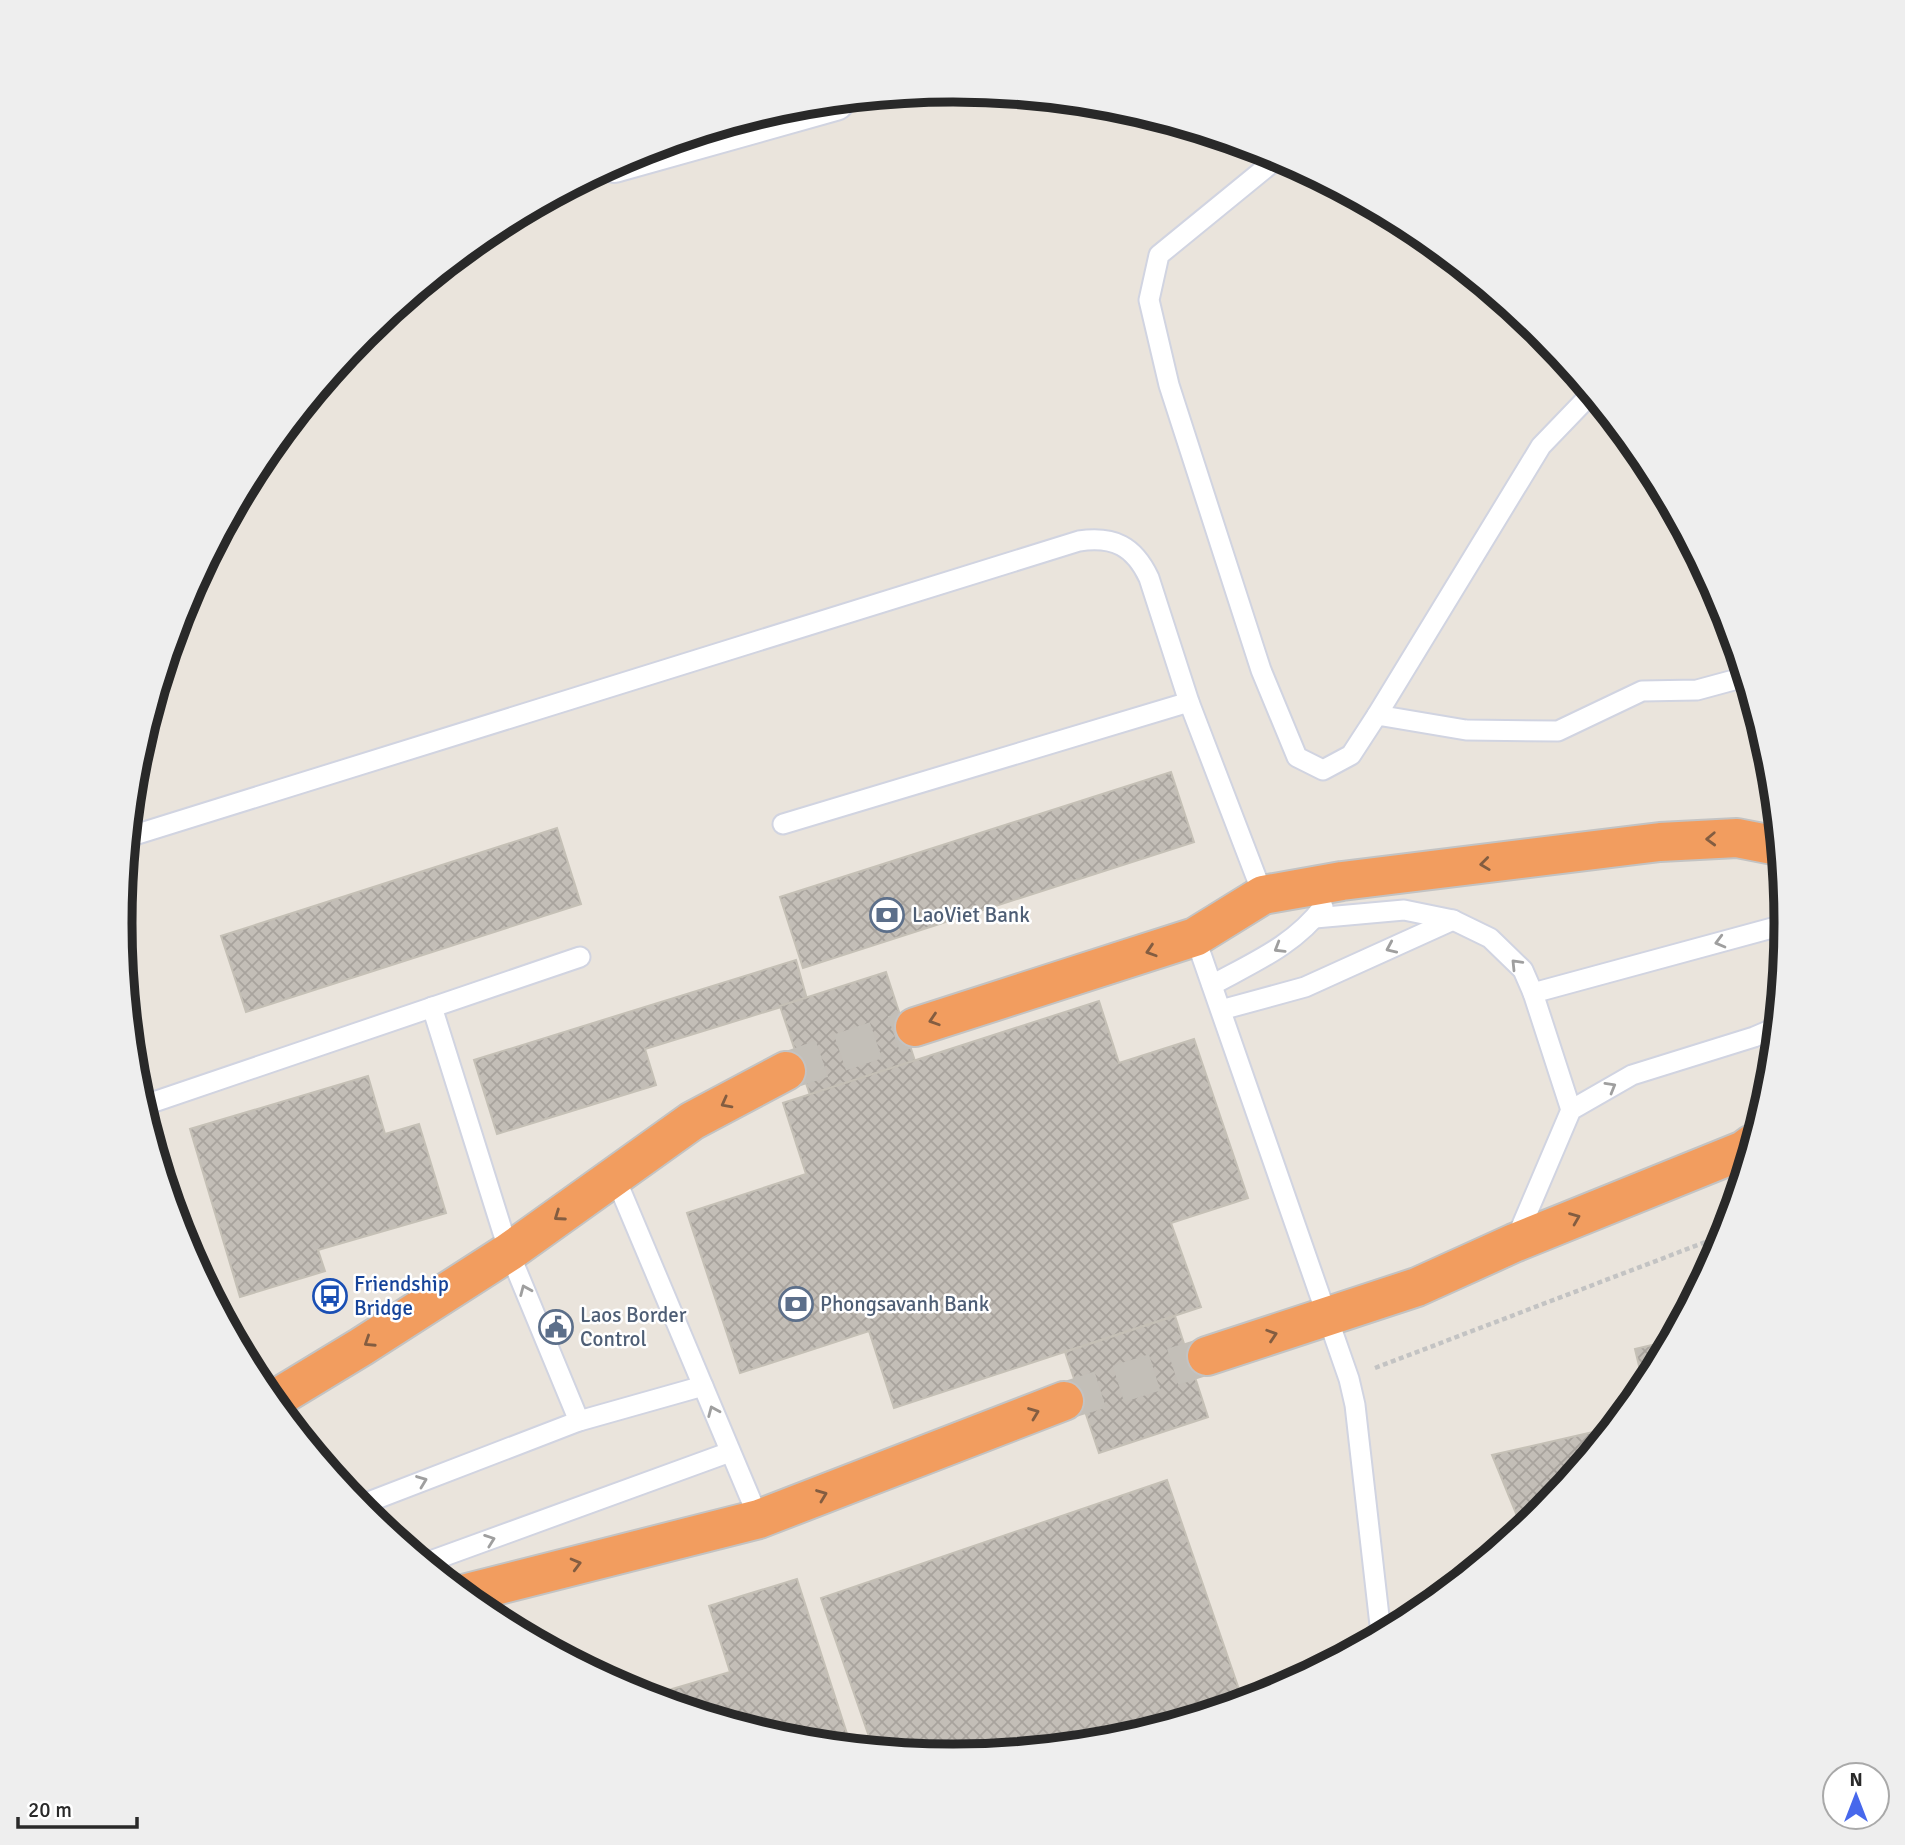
<svg xmlns="http://www.w3.org/2000/svg" width="1905" height="1845" viewBox="0 0 1905 1845" font-family="Signika,sans-serif">
  <defs>
    <pattern id="building-cross-hatch" width="8" height="8" patternUnits="userSpaceOnUse" patternTransform="scale(1.75)"><rect width="8" height="8" fill="#c3beb7"/><path d="M0 0l8 8M0 8l8-8" fill="none" stroke="#a8a39d"/></pattern>
  </defs>
  <rect width="100%" height="100%" fill="#eae4dc"/>
  <g fill="url(#building-cross-hatch)" stroke="#c5c0b6" stroke-width="2">
    <path d="M1171 772 1194 842 803 968 780 897Z"/>
    <path d="M557 828 581 904 246 1012 221 936Z"/>
    <path d="M796 960 807 999 645 1049 656 1085 497 1134 474 1060Z"/>
    <path d="M886 972 915 1061 810 1095 780 1006Z"/>
    <path d="M1099 1001 1119 1063 1194 1039 1248 1198 1171 1223 1201 1307 894 1408 869 1331 740 1373 687 1213 806 1174 783 1103Z"/>
    <path d="M368 1076 385 1134 419 1124 446 1213 318 1250 325 1271 240 1297 190 1129Z"/>
    <path d="M1175 1316 1208 1417 1099 1453 1065 1352Z"/>
    <path d="M1669 1341 1645 1386 1644 1387 1635 1349Z"/>
    <path d="M1611 1428 1541 1512 1522 1528 1492 1455Z"/>
    <path d="M1167 1480 1243 1701 1115 1740 952 1756 873 1748 821 1598Z"/>
    <path d="M797 1579 851 1746 790 1740 665 1702 662 1692 730 1672 709 1606Z"/>
  </g>
  <g fill="none" stroke-linecap="round" stroke-linejoin="round">
    <g stroke="#c3bfb8" stroke-width="38" stroke-dasharray="38 19" stroke-linecap="butt">
      <path d="M786 1071 915 1027"/>
      <path d="M1064 1401 1207 1356"/>
    </g>
    <g stroke="#d1d4e1" stroke-width="23">
      <g id="lane">
        <path d="M1279 157 1159 255 1149 300 1169 385 1261 670 1297 757 1323 770 1351 755 1377 715 1466 730 1558 731 1642 691 1697 690 1745 677"/>
        <path d="M1377 715 1541 446 1591 394"/>
        <path d="M783 824 1189 702"/>
        <path d="M128 837 1079 541C1114 536 1134 546 1149 578L1189 702 1263 895"/>
        <path d="M1315 918 1404 910 1453 920 1490 938 1523 970 1533 993 1783 925 1785 927"/>
        <path d="M1195 937 1349 1379 1355 1405 1381 1634"/>
        <path d="M1212 985C1252 963 1295 945 1323 907"/>
        <path d="M1533 993 1571 1110"/>
        <path d="M432 1007 509 1252 579 1421"/>
        <path d="M1221 1010 1305 987 1453 920"/>
        <path d="M142 1106 580 957"/>
        <path d="M615 1177 759 1519"/>
        <path d="M1516 1239 1571 1110 1632 1075 1754 1037 1775 1028"/>
        <path d="M358 1506 579 1421 703 1386"/>
        <path d="M425 1563 730 1452"/>
      </g>
    </g>
    <g stroke="#d1d4e1" stroke-width="42">
      <path id="street" d="M614 163 835 101"/>
    </g>
    <g stroke="#c3c3c3" stroke-width="42">
      <g id="highway">
        <path d="M915 1027 1195 937 1263 895 1342 881 1660 842 1737 838 1778 846"/>
        <path d="M1207 1356 1417 1287 1514 1243 1744 1150 1752 1144"/>
        <path d="M272 1401 361 1347 509 1252 692 1121 786 1071"/>
        <path d="M463 1594 759 1519 1064 1401"/>
      </g>
    </g>
    <path stroke="#c3c3c3" stroke-width="4.5" stroke-dasharray="5 3.5" stroke-linecap="butt" d="M1375 1368 1724 1235"/>
    <use href="#lane" stroke="#fff" stroke-width="19"/>
    <use href="#street" stroke="#fff" stroke-width="38"/>
    <use href="#highway" stroke="#f29d5f" stroke-width="38"/>
  </g>
  <defs><path id="oneway-chevron" d="M-2-3.5L2.5 0L-2 3.5" fill="none" stroke-width="1.6" stroke-linecap="round" stroke-linejoin="round" transform="scale(1.75)"/></defs>
  <g stroke="#835d41">
    <use href="#oneway-chevron" transform="translate(1711 839) rotate(178)"/>
    <use href="#oneway-chevron" transform="translate(1485 864) rotate(173)"/>
    <use href="#oneway-chevron" transform="translate(1151 951) rotate(162)"/>
    <use href="#oneway-chevron" transform="translate(934 1020) rotate(162)"/>
    <use href="#oneway-chevron" transform="translate(726 1103) rotate(152)"/>
    <use href="#oneway-chevron" transform="translate(559 1216) rotate(145)"/>
    <use href="#oneway-chevron" transform="translate(1575 1218) rotate(-22)"/>
    <use href="#oneway-chevron" transform="translate(1272 1335) rotate(-18)"/>
    <use href="#oneway-chevron" transform="translate(369 1342) rotate(147)"/>
    <use href="#oneway-chevron" transform="translate(1034 1413) rotate(-21)"/>
    <use href="#oneway-chevron" transform="translate(822 1495) rotate(-21)"/>
    <use href="#oneway-chevron" transform="translate(576 1564) rotate(-15)"/>
  </g>
  <g stroke="#9f9f9f">
    <use href="#oneway-chevron" transform="translate(1720 942) rotate(165)"/>
    <use href="#oneway-chevron" transform="translate(1279 948) rotate(149)"/>
    <use href="#oneway-chevron" transform="translate(1391 948) rotate(156)"/>
    <use href="#oneway-chevron" transform="translate(1516 964) rotate(-134)"/>
    <use href="#oneway-chevron" transform="translate(1611 1087) rotate(-30)"/>
    <use href="#oneway-chevron" transform="translate(525 1290) rotate(-113)"/>
    <use href="#oneway-chevron" transform="translate(713 1411) rotate(-113)"/>
    <use href="#oneway-chevron" transform="translate(422 1481) rotate(-21)"/>
    <use href="#oneway-chevron" transform="translate(490 1540) rotate(-20)"/>
  </g>
  <defs>
    <g id="bank-ring" transform="scale(1.75)"><circle r="9.5" fill="#fff" stroke="#5c6f8a" stroke-width="1.5"/><path d="M-6-4H6V4H-6ZM0-2.3a2.3 2.3 0 1 0 0 4.6a2.3 2.3 0 1 0 0-4.6Z" fill="#5c6f8a"/></g>
    <g id="bus-ring" transform="scale(1.75)"><circle r="9.5" fill="#fff" stroke="#1a4fb4" stroke-width="1.5"/><path d="M-5-6H5V4H4V6H2V4H-2V6H-4V4H-5ZM-3.5-4V0h7V-4ZM-3.5 1.2v1.5H-2V1.2ZM2 1.2v1.5H3.5V1.2Z" fill="#1a4fb4"/></g>
    <g id="civic-ring" transform="scale(1.75)"><circle r="9.5" fill="#fff" stroke="#5c6f8a" stroke-width="1.5"/><path d="M-.6-6.5H3V-4.5H.6V-3L4-1V1h2V6H-6V1h2V-1L-.6-3ZM-1.2 2.5V6h2.4V2.5Z" fill="#5c6f8a"/></g>
  </defs>
  <g fill-rule="evenodd">
    <use href="#bank-ring" x="887" y="915"/>
    <use href="#bus-ring" x="330" y="1296"/>
    <use href="#bank-ring" x="796" y="1304"/>
    <use href="#civic-ring" x="556" y="1327"/>
  </g>
  <g text-anchor="middle" stroke-width="5" stroke-linejoin="round" paint-order="stroke">
    <g font-size="21" fill="#4e5e75" stroke="#fff" text-anchor="start">
      <text x="912" y="922">LaoViet Bank</text>
      <text x="820" y="1311">Phongsavanh Bank</text>
      <text x="580" y="1322">Laos Border<tspan x="580" dy="24">Control</tspan></text>
    </g>
    <g font-size="21" fill="#164399" stroke="#fff" text-anchor="start">
      <text x="354" y="1291">Friendship<tspan x="354" dy="24">Bridge</tspan></text>
    </g>
  </g>
  <path d="M0 0H1905V1845H0ZM132 923a821 821 0 1 1 1642 0a821 821 0 1 1-1642 0Z" fill="#eee" fill-rule="evenodd"/>
  <path fill="none" stroke="#292929" stroke-width="9" d="M132 923a821 821 0 1 1 1642 0a821 821 0 1 1-1642 0Z"/>
  <g transform="translate(1856 1796)"><circle r="33" fill="#ffffff" stroke="#a9a9a9" stroke-width="2"/>
  <path d="M0-5L12 26L0 18L-12 26Z" fill="#4768ec"/>
  <text y="-10" font-size="19" font-weight="bold" text-anchor="middle" fill="#292929">N</text>
  </g>
  <path d="M18 1817v10h119v-10" fill="none" stroke="#292929" stroke-width="3.5"/>
  <text x="28" y="1817" font-size="21" fill="#292929" stroke="#ffffff" stroke-width="5" paint-order="stroke">20 m</text>
</svg>
